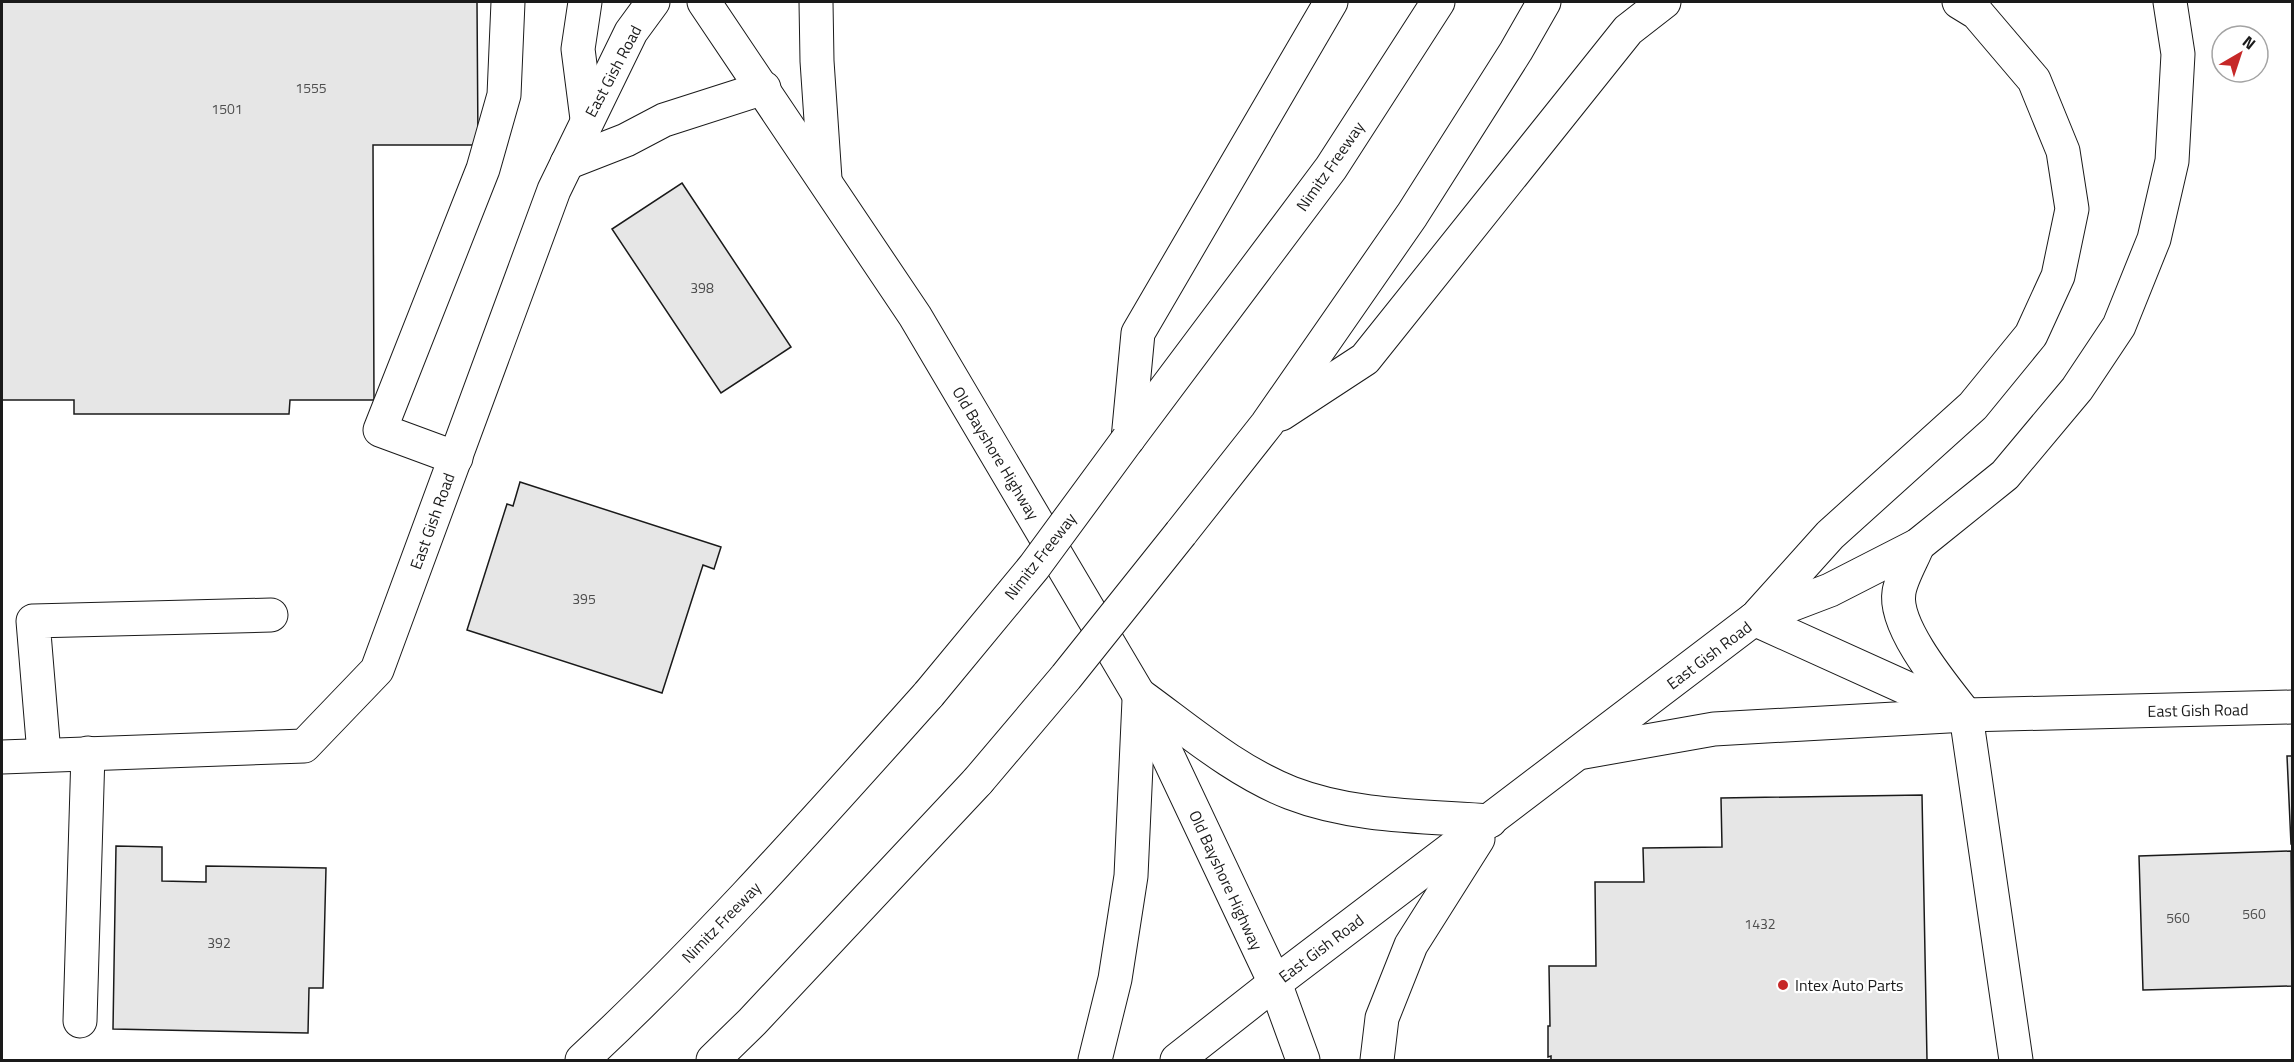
<svg xmlns="http://www.w3.org/2000/svg" width="2294" height="1062" viewBox="0 0 2294 1062" font-family="'Titillium Web',sans-serif">
  <rect width="100%" height="100%" fill="#fff"/>
  <g fill="#e6e6e6" stroke="#1a1a1a" stroke-width="1.5">
    <path d="M2 2H477L478 145H373L374 400H290L289 414H74V400H2Z"/>
    <path d="M682 183 791 347 721 393 612 229Z"/>
    <path d="M520 482 721 547 714 569 703 565 662 693 467 630 507 504 513 506Z"/>
    <path d="M2287 756H2292V844H2291Z"/>
    <path d="M1922 795 1927 1060H1551V1056L1548 1057V1026H1550L1549 966H1596L1595 882H1644L1643 848 1722 847 1721 798Z"/>
    <path d="M116 846 162 847V881L206 882V866L326 868 323 988H309L308 1033 113 1029Z"/>
    <path d="M2291 851 2292 986 2143 990 2139 856Z"/>
  </g>
  <g fill="none" stroke-linecap="round" stroke-linejoin="round">
    <g stroke="#1a1a1a" stroke-width="35">
      <g id="minor">
        <path d="M456 458 380 430 483 169 504 95 508 2"/>
        <path d="M1966 715 2016 1060"/>
        <path d="M44 754 33 621 271 615"/>
        <path d="M2 757 304 746 377 670 554 190 631 32 653 2"/>
        <path d="M80 1021 88 753"/>
      </g>
    </g>
    <g stroke="#1a1a1a" stroke-width="35">
      <g id="major">
        <path d="M585 2 578 49 587 119"/>
        <path d="M704 2 915 316 1139 695 1275 983 1303 1060"/>
        <path d="M567 163 626 140 664 120 764 88"/>
        <path d="M1141 696C1188 730 1235 771 1291 793 1353 817 1423 816 1490 821"/>
        <path d="M1584 752 1714 729 1966 715 2292 707"/>
        <path d="M1095 1060 1115 979 1131 876 1139 700"/>
        <path d="M1177 1060 1275 983 1754 619 1966 715"/>
        <path d="M1377 1060 1382 1018 1411 945 1478 839"/>
      </g>
    </g>
    <g stroke="#1a1a1a" stroke-width="35">
      <g id="highway">
        <path d="M816 2 817 61 825 179"/>
        <path d="M1281 414 1365 359 1628 30 1664 2"/>
        <path d="M1128 439 1331 168 1438 2"/>
        <path d="M1128 439 1138 333 1331 2"/>
        <path d="M1181 533 1267 424 1412 215 1516 51 1544 2"/>
        <path d="M1918 545C1913 558 1901 578 1899 592 1893 627 1945 688 1966 715"/>
        <path d="M1759 614 1830 535 1973 406 2031 335 2058 276 2072 209 2063 151 2034 80 1977 13 1959 2"/>
        <path d="M1754 619 1830 590 1918 545 2005 475 2077 389 2119 326 2154 239 2172 161 2178 54 2170 2"/>
        <path d="M582 1060C705 946 817 819 929 694"/>
        <path d="M713 1060 752 1022 978 781"/>
      </g>
    </g>
    <use href="#minor" stroke="#fff" stroke-width="33"/>
    <use href="#major" stroke="#fff" stroke-width="33"/>
    <use href="#highway" stroke="#fff" stroke-width="33"/>
    <g stroke="#1a1a1a" stroke-width="35" stroke-linecap="butt">
      <g id="highway-bridge">
        <path d="M929 694 1034 567 1128 439"/>
        <path d="M978 781 1066 677 1181 533"/>
      </g>
    </g>
    <use href="#highway-bridge" stroke="#fff" stroke-width="33"/>
  </g>
  <circle fill="#c62828" stroke="#fff" stroke-width="2" cx="1783" cy="985" r="6"/>
  <g text-anchor="middle" stroke-width="4.5" stroke-linejoin="round" paint-order="stroke">
    <g font-size="14" fill="#4d4d4d">
      <text x="311" y="93">1555</text>
      <text x="227" y="114">1501</text>
      <text x="702" y="293">398</text>
      <text x="584" y="604">395</text>
      <text x="2254" y="919">560</text>
      <text x="2178" y="923">560</text>
      <text x="1760" y="929">1432</text>
      <text x="219" y="948">392</text>
    </g>
    <g font-size="16" fill="#1a1a1a" stroke="#fff">
      <text transform="translate(613 71) rotate(-62)" y="6">East Gish Road</text>
      <text transform="translate(1330 166) rotate(-55)" y="6">Nimitz Freeway</text>
      <text transform="translate(996 453) rotate(59)" y="6">Old Bayshore Highway</text>
      <text transform="translate(432 521) rotate(-70)" y="6">East Gish Road</text>
      <text transform="translate(1040 556) rotate(-52)" y="6">Nimitz Freeway</text>
      <text transform="translate(1709 655) rotate(-37)" y="6">East Gish Road</text>
      <text transform="translate(2198 710) rotate(-1)" y="6">East Gish Road</text>
      <text transform="translate(1226 880) rotate(65)" y="6">Old Bayshore Highway</text>
      <text transform="translate(721 922) rotate(-46)" y="6">Nimitz Freeway</text>
      <text transform="translate(1321 948) rotate(-37)" y="6">East Gish Road</text>
    </g>
    <g font-size="16" fill="#1a1a1a" stroke="#fff" text-anchor="start">
      <text x="1795" y="991">Intex Auto Parts</text>
    </g>
  </g>
  <rect width="2294" height="1062" fill="none" stroke="#1a1a1a" stroke-width="6"/>
  <g transform="translate(2240 54) rotate(39)"><circle r="28" fill="#ffffff" stroke="#a3a3a3" stroke-width="1.5"/>
  <path d="M0-4.5L10 22L0 15L-10 22Z" fill="#c62828"/>
  <text y="-9" font-size="16" font-weight="bold" text-anchor="middle" fill="#1a1a1a">N</text>
  </g>
</svg>
